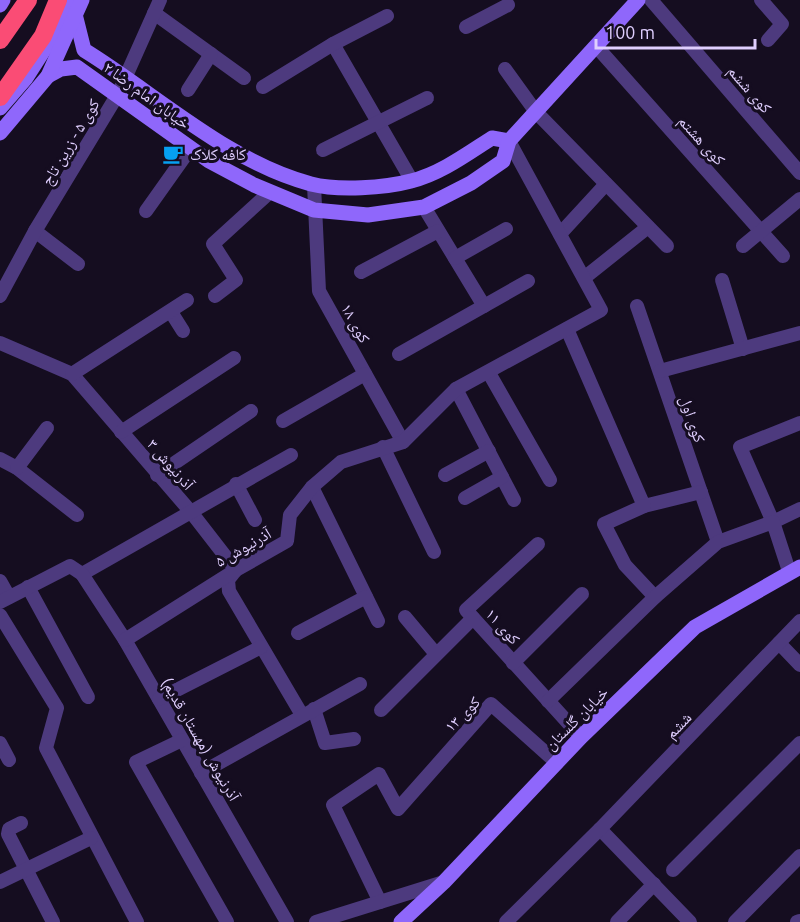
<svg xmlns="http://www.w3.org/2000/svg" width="800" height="922" viewBox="0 0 800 922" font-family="Ubuntu,'Noto Naskh Arabic',sans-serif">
  <rect width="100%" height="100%" fill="#150d20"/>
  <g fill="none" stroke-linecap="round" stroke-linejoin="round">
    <g stroke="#4d3a7e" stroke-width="14">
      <path d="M651 0 800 173"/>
      <path d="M761 0 782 24 768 40"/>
      <path d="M154 13 244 78"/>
      <path d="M466 27 508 5"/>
      <path d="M333 44 412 181"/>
      <path d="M596 46 783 256"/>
      <path d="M505 69 536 112 667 246"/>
      <path d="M263 87 333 44 387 16"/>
      <path d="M188 90 211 54"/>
      <path d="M323 150 427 98"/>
      <path d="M314 185 319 291 403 442"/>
      <path d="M424 207 484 306"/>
      <path d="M146 211 190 149"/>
      <path d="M35 231 78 264"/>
      <path d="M560 234 606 184"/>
      <path d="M743 246 800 199"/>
      <path d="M455 258 506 229"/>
      <path d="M361 272 438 231"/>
      <path d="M584 278 648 227"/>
      <path d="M722 280 743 349"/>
      <path d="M0 296 35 231 118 94 160 0"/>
      <path d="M215 296 236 280 213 244 270 192"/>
      <path d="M637 306 718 542"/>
      <path d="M171 312 183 331"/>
      <path d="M567 329 644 506 701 492"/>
      <path d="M0 343 72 374 191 512 236 570 228 580 229 591 302 715"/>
      <path d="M399 354 528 281"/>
      <path d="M660 371 800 333"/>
      <path d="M489 373 550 480"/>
      <path d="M72 374 187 300"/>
      <path d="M456 389 514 500"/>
      <path d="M283 421 365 374"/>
      <path d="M800 423 740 447 773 522 800 509"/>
      <path d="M121 432 234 358"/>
      <path d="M383 447 434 552"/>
      <path d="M0 459 17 468 77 515"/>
      <path d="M17 468 47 428"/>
      <path d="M157 475 251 411"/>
      <path d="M445 475 489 451"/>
      <path d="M236 484 255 520"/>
      <path d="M312 487 378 621"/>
      <path d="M465 498 502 477"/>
      <path d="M644 506 604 524 625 565 655 597"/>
      <path d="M538 544 466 610 581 737"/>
      <path d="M82 574 291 455"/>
      <path d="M0 581 9 597"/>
      <path d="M28 587 88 697"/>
      <path d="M0 602 70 566 82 574 125 640 287 922"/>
      <path d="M0 615 57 708 46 748 137 922"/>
      <path d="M405 617 436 654"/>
      <path d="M298 633 366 597"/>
      <path d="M125 640 236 570 287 541 290 515 312 487 341 462 403 442 456 389 601 310 509 141"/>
      <path d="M779 643 800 665"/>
      <path d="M513 663 582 594"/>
      <path d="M159 699 261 647"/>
      <path d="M548 701 655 597 718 542 773 522 789 571"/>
      <path d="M314 709 325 743 354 739"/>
      <path d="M381 710 473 618"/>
      <path d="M182 740 136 762 227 922"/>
      <path d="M0 743 9 760"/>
      <path d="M201 773 360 684"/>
      <path d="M21 823 9 829 8 834 53 922"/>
      <path d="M600 829 690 922"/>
      <path d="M673 870 800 743"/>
      <path d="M0 882 91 838"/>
      <path d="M380 902 333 805 379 774 398 809 491 704 557 763"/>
      <path d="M316 922 444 882"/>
      <path d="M506 922 600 829 800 621"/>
      <path d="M617 922 654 884"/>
      <path d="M735 922 800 856"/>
      <path d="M797 922 800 921"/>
    </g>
    <g stroke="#8f67fb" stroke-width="15">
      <path d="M0 5 3 0"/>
      <path d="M76 18 84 50C157 95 228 162 311 184 338 191 385 188 411 181 440 174 467 154 492 138L509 141"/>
      <path d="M48 76 61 69 77 67 209 161 254 185 314 210 368 215 424 207 471 183 503 161 509 141 638 0"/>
      <path d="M0 108 26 78 74 3"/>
      <path d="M0 133 48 76 82 0"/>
      <path d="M401 922 444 882 581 737 695 627 800 567"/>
    </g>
    <g stroke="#fa4c75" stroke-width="18">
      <path d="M0 40 28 0"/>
      <path d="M0 97 43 36 58 0"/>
    </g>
  </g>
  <defs>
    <g id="cafe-bare" transform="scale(1.62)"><path d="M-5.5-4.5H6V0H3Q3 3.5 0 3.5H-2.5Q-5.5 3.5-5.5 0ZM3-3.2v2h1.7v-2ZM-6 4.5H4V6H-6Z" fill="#06a0f1" stroke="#150d20" stroke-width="2.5" paint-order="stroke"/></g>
  </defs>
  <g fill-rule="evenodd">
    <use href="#cafe-bare" x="173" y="154"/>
  </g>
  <g text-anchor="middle" stroke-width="6" stroke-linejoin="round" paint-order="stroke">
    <g font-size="16" fill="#dfcefe" stroke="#150d20">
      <text transform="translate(750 89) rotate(49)" y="6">کوی ششم</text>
      <text transform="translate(147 95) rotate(36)" y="6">خیابان امام رضا ۲</text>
      <text transform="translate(702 140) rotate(48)" y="6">کوی هشتم</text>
      <text transform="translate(70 142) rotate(-59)" y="6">کوی ۵ - زرین تاج</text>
      <text transform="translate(356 323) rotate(61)" y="6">کوی ۱۸</text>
      <text transform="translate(693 419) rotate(71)" y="6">کوی اول</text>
      <text transform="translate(171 464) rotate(49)" y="6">آذرنیوش ۳</text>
      <text transform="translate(243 547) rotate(-30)" y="6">آذرنیوش ۵</text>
      <text transform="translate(503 626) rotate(48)" y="6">کوی ۱۱</text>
      <text transform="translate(462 714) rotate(-45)" y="6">کوی ۱۳</text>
      <text transform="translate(576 718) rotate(-45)" y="6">خیابان گلستان</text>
      <text transform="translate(678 725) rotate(-46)" y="6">ششم</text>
      <text transform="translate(201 739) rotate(60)" y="6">آذرنیوش (مهستان قدیم)</text>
    </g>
    <g font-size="16" fill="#dfcefe" stroke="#150d20" text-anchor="start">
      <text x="190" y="160">کافه کلاک</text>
    </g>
  </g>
  <path d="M596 39v9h159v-9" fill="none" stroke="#dfcefe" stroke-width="3"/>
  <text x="605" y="39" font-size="18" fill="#dfcefe" stroke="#150d20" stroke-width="4.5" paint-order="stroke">100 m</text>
</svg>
